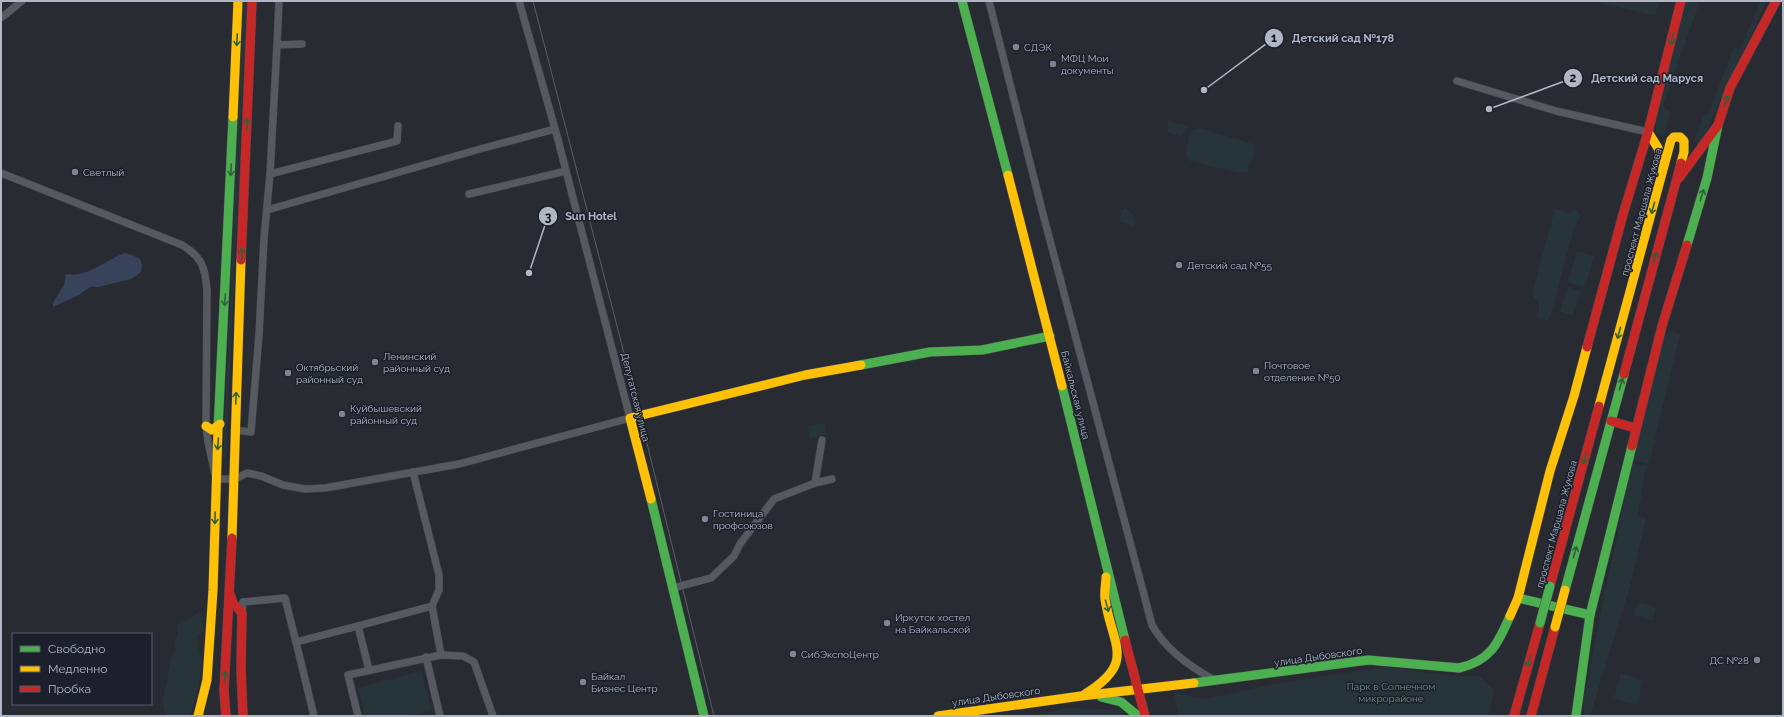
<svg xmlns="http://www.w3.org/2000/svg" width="1784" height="717" viewBox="0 0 1784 717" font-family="Raleway,sans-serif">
  <rect width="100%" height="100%" fill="#282b32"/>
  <g fill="#27353a">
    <path d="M243 1H247L226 459H223Z"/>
    <path d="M1594 1H1659L1655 16Z"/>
    <path d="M1686 1H1700L1663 106 1670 111 1664 136 1656 134 1655 118 1680 27Z"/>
    <path d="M1761 1H1767L1700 144H1697L1694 141 1704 115 1708 114 1734 48 1740 49Z"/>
    <path d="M1168 121 1189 126 1181 137 1167 131Z"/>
    <path d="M1199 128 1253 144 1255 149 1248 172 1240 173 1190 161 1186 154 1190 132Z"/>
    <path d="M1124 208C1131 212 1134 215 1136 222L1133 226 1119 221Z"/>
    <path d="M1555 209 1569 213 1576 209 1581 215 1573 231 1551 315 1547 320 1539 319V304L1532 294Z"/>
    <path d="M1577 251 1594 256 1585 287 1568 282Z"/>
    <path d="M1568 287 1581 291 1573 316 1560 311Z"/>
    <path d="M1672 331 1680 334 1649 464 1632 460 1638 431 1664 335Z"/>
    <path d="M825 423 827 434 810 438 807 427Z"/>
    <path d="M1632 463 1646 466 1638 516 1646 518 1632 579 1590 716H1584L1583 702Z"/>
    <path d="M1638 602 1656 607 1652 621 1634 615Z"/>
    <path d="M200 611 204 619 202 633 197 636C197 644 200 651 201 658 202 676 196 696 191 713L190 716H166L162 703 172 656 175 651 174 642 178 636 177 625 188 620Z"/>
    <path d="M1385 667 1450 676H1480L1494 690 1489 716H1179L1174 693 1205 699 1274 684Z"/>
    <path d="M421 671 431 710 407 716H365L358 688Z"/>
    <path d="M1621 673 1643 680 1637 705 1614 698Z"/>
    <path d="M1069 708 1122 710 1124 716H1031Z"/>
  </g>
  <path fill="#37425b" d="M125 253 132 255 140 259 142 265 141 272 131 279 98 287H90L79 295 53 307V303L64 285 66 274C88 278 105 260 125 253Z"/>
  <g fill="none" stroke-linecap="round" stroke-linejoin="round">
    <g stroke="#44464b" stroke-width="8">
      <g id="street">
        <path d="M279 1 277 45 302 44"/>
        <path d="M989 1 1043 214 1152 625C1165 649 1192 668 1216 681"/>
        <path d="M1 18 22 1"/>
        <path d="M1457 81 1556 111 1648 132"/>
        <path d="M1 173 182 245C202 257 205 267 207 290L206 426 208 442 216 479H235L247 473 261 476 283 485 305 489 325 488 459 464 630 418 557 136 519 1"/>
        <path d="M270 174 277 45"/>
        <path d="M469 194 566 171"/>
        <path d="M267 210 480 149 555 129"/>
        <path d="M234 430 251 432 259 335 264 238 270 174 397 141 398 126"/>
        <path d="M413 472 439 575V590L432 606"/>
        <path d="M815 483 832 479"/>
        <path d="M673 588 711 578 734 556 740 544 774 499 815 483 822 440"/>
        <path d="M242 613 243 602 285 598 296 642"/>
        <path d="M358 626 432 606 441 655"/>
        <path d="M426 657 440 716"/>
        <path d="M314 716 296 642 358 626 369 670"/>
        <path d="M358 716 348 675 441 655 463 656 474 662 493 716"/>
      </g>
    </g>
    <g stroke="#44464b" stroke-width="10">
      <g id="fast">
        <path d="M962 1 1008 175"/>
        <path d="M1687 245 1707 178 1718 125"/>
        <path d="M861 365 930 352 982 350 1050 336"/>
        <path d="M1062 386 1125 640"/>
        <path d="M218 429 233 117"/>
        <path d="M651 499 704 716"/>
        <path d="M1565 590 1624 374"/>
        <path d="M1518 598 1590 615"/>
        <path d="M1194 683 1368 660 1459 668C1490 661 1498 644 1510 616"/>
        <path d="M1101 697 1121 702 1138 716"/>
        <path d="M1576 716 1590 615 1632 446"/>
      </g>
    </g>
    <g stroke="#44464b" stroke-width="10">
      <g id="slow">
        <path d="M233 117 238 1"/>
        <path d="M1648 132 1658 148 1663 168"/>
        <path d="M1008 175 1062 386"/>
        <path d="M1599 406 1671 140 1674 137H1680L1684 141V152L1681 163"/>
        <path d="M206 426 212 430 220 424"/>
        <path d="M651 499 630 418 805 375 861 365"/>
        <path d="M232 538 241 260"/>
        <path d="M1510 616 1518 598 1550 471 1574 396 1587 347"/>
        <path d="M1085 694C1137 662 1112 646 1105 599 1104 591 1106 584 1106 577"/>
        <path d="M198 716 207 680 213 590 218 429"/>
        <path d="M938 716 1081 696 1194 683"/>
      </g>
    </g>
    <g stroke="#44464b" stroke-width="10">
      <g id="jam">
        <path d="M1679 178 1718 125 1730 88 1776 1"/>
        <path d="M241 260 252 1"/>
        <path d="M1587 347 1624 211 1648 132 1681 1"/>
        <path d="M1624 374 1681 163"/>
        <path d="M1611 421 1635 428"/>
        <path d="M1632 446 1662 326 1687 245"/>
        <path d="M1550 586 1599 406"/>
        <path d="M230 594 233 603 242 613 241 668 243 716"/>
        <path d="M1125 640 1145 716"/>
        <path d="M226 716 224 691 232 538"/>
        <path d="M1514 716 1540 623"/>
        <path d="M1531 716 1555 627"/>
      </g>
    </g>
    <use href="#street" stroke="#575960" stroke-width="7"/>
    <use href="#fast" stroke="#4caf50" stroke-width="9"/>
    <use href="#slow" stroke="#ffc107" stroke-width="9"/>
    <use href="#jam" stroke="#c62828" stroke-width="9"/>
    <path stroke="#5b5d64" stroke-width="1" d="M533 1 640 415 714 716"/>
    <g stroke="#44464b" stroke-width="10" stroke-linecap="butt">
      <path id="fast-bridge" d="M1540 623 1550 586"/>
    </g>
    <g stroke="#44464b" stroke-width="10" stroke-linecap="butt">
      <path id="slow-bridge" d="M1555 627 1565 590"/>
    </g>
    <use href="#fast-bridge" stroke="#4caf50" stroke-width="9"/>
    <use href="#slow-bridge" stroke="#ffc107" stroke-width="9"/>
  </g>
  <defs><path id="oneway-shaft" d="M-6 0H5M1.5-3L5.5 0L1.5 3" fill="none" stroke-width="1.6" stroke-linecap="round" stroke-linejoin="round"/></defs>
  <g stroke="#31603c">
    <use href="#oneway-shaft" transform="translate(1672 39) rotate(105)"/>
    <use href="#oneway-shaft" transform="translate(237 40) rotate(93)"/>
    <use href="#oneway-shaft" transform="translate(1726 101) rotate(-71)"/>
    <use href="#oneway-shaft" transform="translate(247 124) rotate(-88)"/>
    <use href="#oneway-shaft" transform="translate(231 170) rotate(93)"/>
    <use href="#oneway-shaft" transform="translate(1702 195) rotate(-73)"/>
    <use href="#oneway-shaft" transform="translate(1653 208) rotate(105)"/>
    <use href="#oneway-shaft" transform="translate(242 254) rotate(-88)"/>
    <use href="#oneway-shaft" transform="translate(1655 258) rotate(-75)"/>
    <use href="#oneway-shaft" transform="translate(225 300) rotate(93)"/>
    <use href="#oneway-shaft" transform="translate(1619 333) rotate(105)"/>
    <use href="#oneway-shaft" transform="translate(1621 384) rotate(-75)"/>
    <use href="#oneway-shaft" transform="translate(236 398) rotate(-88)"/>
    <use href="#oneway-shaft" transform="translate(218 444) rotate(94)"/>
    <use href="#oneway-shaft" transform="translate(1585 458) rotate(106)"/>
    <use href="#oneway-shaft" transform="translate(215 518) rotate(91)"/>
    <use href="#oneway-shaft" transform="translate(1575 552) rotate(-75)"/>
    <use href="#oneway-shaft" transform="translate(1107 606) rotate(75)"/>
    <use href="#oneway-shaft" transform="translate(1529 661) rotate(106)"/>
    <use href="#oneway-shaft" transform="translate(225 677) rotate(-87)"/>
  </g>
  <g fill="#818591" stroke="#1b202c" stroke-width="1.5">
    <circle cx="1016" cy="47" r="4"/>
    <circle cx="1053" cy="64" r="4"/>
    <circle cx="75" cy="172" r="4"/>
    <circle cx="1179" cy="265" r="4"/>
    <circle cx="375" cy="362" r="4"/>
    <circle cx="1256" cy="371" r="4"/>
    <circle cx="288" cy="373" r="4"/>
    <circle cx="342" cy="414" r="4"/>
    <circle cx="705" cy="519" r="4"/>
    <circle cx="887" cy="623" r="4"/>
    <circle cx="793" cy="654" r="4"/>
    <circle cx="1757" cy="660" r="4"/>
    <circle cx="583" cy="682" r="4"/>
  </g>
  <g text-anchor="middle" stroke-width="3" stroke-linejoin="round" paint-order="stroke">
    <g font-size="10" fill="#b1b6c4" stroke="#1b202c" text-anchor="start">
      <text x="1024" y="51">СДЭК</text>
      <text x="1061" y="62">МФЦ Мои<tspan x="1061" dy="12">документы</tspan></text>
      <text x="83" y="176">Светлый</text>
      <text x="1187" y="269">Детский сад №55</text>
      <text x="383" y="360">Ленинский<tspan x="383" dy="12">районный суд</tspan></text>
      <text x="1264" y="369">Почтовое<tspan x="1264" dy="12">отделение №50</tspan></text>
      <text x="296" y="371">Октябрьский<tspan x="296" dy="12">районный суд</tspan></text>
      <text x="350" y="412">Куйбышевский<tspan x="350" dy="12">районный суд</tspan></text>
      <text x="713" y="517">Гостиница<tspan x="713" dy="12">профсоюзов</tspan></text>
      <text x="895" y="621">Иркутск хостел<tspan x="895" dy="12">на Байкальской</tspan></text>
      <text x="801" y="658">СибЭкспоЦентр</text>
      <text x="1749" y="664" text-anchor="end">ДС №28</text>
      <text x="591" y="680">Байкал<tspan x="591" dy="12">Бизнес Центр</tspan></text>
    </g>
    <g font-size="10" fill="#b1b6c4" stroke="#1b202c">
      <text transform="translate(1641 212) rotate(-75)" y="4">проспект Маршала Жукова</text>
      <text transform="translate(1076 395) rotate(76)" y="4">Байкальская улица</text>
      <text transform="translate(636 397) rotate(76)" y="4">Депутатская улица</text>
      <text transform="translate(1556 524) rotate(-75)" y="4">проспект Маршала Жукова</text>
      <text transform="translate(1318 656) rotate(-8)" y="4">улица Дыбовского</text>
      <text transform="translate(996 696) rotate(-8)" y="4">улица Дыбовского</text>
    </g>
    <g font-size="10" fill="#6a9278" stroke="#1b202c">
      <text x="1391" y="690">Парк в Солнечном<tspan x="1391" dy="12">микрорайоне</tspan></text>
    </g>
  </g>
  <path fill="none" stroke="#b1b6c4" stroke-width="1.5" d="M1204 90L1274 38M1489 109L1573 78M529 273L548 216"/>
  <g fill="#b1b6c4" stroke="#1b202c" stroke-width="1.5">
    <circle cx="1204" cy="90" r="4"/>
    <circle cx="1489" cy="109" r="4"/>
    <circle cx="529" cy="273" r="4"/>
    <circle cx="1274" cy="38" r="10"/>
    <circle cx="1573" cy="78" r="10"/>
    <circle cx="548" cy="216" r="10"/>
  </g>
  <g font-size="12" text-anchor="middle" font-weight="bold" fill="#111">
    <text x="1274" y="42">1</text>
    <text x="1573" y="82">2</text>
    <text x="548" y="221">3</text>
  </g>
  <g font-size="11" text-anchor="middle" font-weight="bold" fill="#b1b6c4" stroke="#1b202c" stroke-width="3" stroke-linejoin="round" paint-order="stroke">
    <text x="1343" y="42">Детский сад №178</text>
    <text x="1647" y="82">Детский сад Маруся</text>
    <text x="591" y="220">Sun Hotel</text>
  </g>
  <rect width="1784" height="717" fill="none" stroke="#b1b6c4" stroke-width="4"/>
  <rect x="12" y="633" width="140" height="72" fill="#1b202c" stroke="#575c69"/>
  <rect x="20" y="646" width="20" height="6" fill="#4caf50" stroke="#575c69"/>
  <text x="48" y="653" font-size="12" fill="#b1b6c4">Свободно</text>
  <rect x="20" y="666" width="20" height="6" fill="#ffc107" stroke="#575c69"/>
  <text x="48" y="673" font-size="12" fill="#b1b6c4">Медленно</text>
  <rect x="20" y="686" width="20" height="6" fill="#c62828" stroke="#575c69"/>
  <text x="48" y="693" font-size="12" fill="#b1b6c4">Пробка</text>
</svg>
